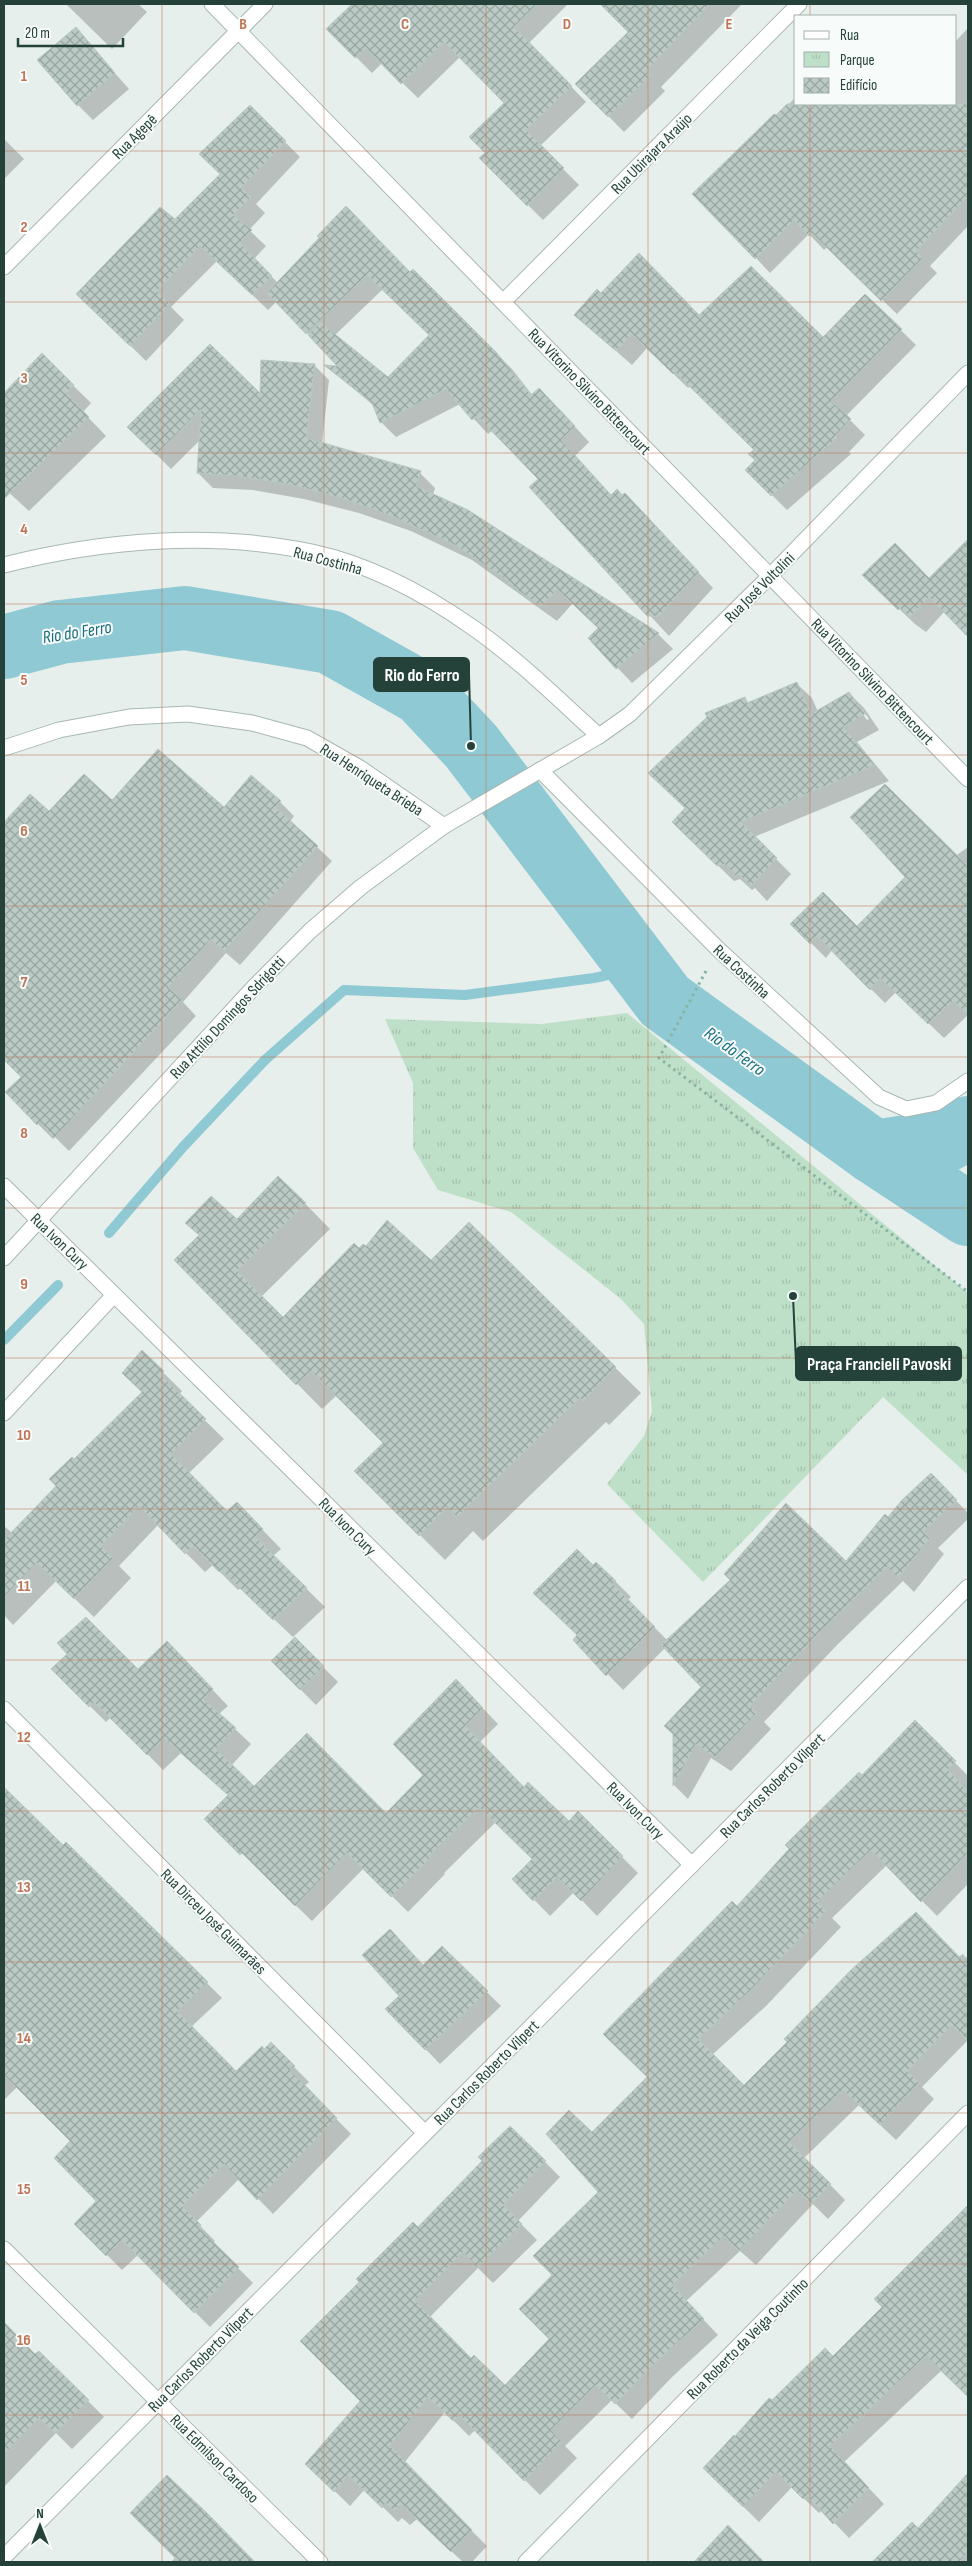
<svg xmlns="http://www.w3.org/2000/svg" width="972" height="2566" viewBox="0 0 972 2566" font-family="'Sofia Sans Condensed',sans-serif">
  <defs>
    <pattern id="park-tufts" width="24" height="20" patternUnits="userSpaceOnUse" patternTransform="scale(1.25)"><rect width="24" height="20" fill="#bfe0c8"/><path d="M3 7l-1-3M5 7V3M7 7l1-3M15 17l-1-3M17 17v-4M19 17l1-3" fill="none" stroke="#a4c1ad"/></pattern>
    <pattern id="building-cross-hatch" width="8" height="8" patternUnits="userSpaceOnUse" patternTransform="scale(1.25)"><rect width="8" height="8" fill="#bbcac4"/><path d="M0 0l8 8M0 8l8-8" fill="none" stroke="#98a6a0"/></pattern>
  </defs>
  <rect width="100%" height="100%" fill="#e6efeb"/>
  <path fill="url(#park-tufts)" d="M627 1013 968 1293V1475L883 1397 703 1582 607 1484 644 1436 652 1411 644 1324 621 1299 511 1212 438 1190 413 1148V1083L385 1019 542 1024Z"/>
  <g fill="#0003" fill-rule="evenodd">
    <path d="M66 4H138L147 12 112 49Z"/>
    <path d="M354 4H469L472 7 476 4H568L529 43 586 102 540 146 579 185 543 220 481 158 486 153 506 103 460 57 418 98 382 63 372 73 328 29Z"/>
    <path d="M620 4H742L661 87 665 91 624 132 577 84 629 32 611 13Z"/>
    <path d="M968 28V226L930 266 937 273 897 314 827 247 824 250 809 234 770 273 756 258 776 117 796 97V104H956V41Z"/>
    <path d="M76 29 129 89 93 120 78 105Z"/>
    <path d="M250 107 300 157 256 204 265 213 249 230 266 246 254 259 278 283 321 238 410 273 413 270 512 369 533 396 554 404 589 442 575 456 611 496H623L640 510 713 588 669 636 531 487 540 479 493 430 488 434 460 404 396 437 381 422 375 407 328 366 340 367 277 301 268 310 217 261 171 307 184 320 146 361 78 294 176 220 221 174ZM383 289 430 335 388 378 335 335Z"/>
    <path d="M4 139 24 159 4 179Z"/>
    <path d="M601 295 823 339 865 295 916 345 846 416 865 435 849 452 851 454 787 510 747 470 757 460 755 450 691 386 688 388 647 348 632 365 591 329Z"/>
    <path d="M210 345 261 396 314 365 329 380 322 444 420 473 435 488 433 495 467 511 658 634 673 649 632 683 589 638 600 628 573 603 557 621 472 560 411 531 359 513 304 499 253 490 213 488 198 473 200 440 171 469 129 427Z"/>
    <path d="M42 355 91 403 83 412 106 436 29 511 4 488V395Z"/>
    <path d="M968 541V635L945 611 926 632 915 624 879 590 929 579Z"/>
    <path d="M796 683 812 698 818 712 849 693 864 708 879 730 857 742 889 781 754 837 791 874 767 901 755 888 752 890 740 879 734 881 673 822 687 808 744 698 749 703ZM859 709H862L869 719 867 720Z"/>
    <path d="M30 796 49 813 112 802 224 809 280 802 294 816 290 822 332 861 240 965 226 953 183 1002 196 1016 69 1151 55 1137 53 1139 6 1092 23 1077 4 1059V824Z"/>
    <path d="M968 847V1015L944 1038 896 992 885 1003 832 950 826 958 792 924 857 928Z"/>
    <path d="M279 1177 330 1229 261 1297 283 1318 359 1250 431 1261 469 1224 641 1393 609 1425 606 1422 483 1541 473 1531 445 1560 356 1471 385 1443 337 1395 322 1409 176 1260 200 1236 187 1223 237 1221Z"/>
    <path d="M142 1352 182 1391 179 1395 224 1439 189 1473 228 1513 256 1523 281 1549 273 1556 325 1607 293 1637 338 1682 316 1705 272 1661 295 1639 241 1588 238 1590 213 1565 205 1572 158 1525 119 1566 131 1578 94 1617 56 1581 13 1625 4 1615V1526L12 1533 58 1486 74 1461 143 1392Z"/>
    <path d="M931 1475 968 1513V1519L938 1548 944 1554 914 1592 903 1581 837 1645 764 1722 771 1729 731 1771 711 1758 688 1799 674 1785V1734L702 1687 665 1648 623 1690 575 1640 579 1635 593 1567 596 1564 616 1582 631 1597 627 1600 668 1641 846 1563Z"/>
    <path d="M182 1658 228 1706 219 1714 251 1744 231 1766 255 1787 386 1815 425 1775 471 1696 498 1724 480 1742 524 1788 569 1823 578 1813 638 1873 597 1916 574 1892 550 1916 514 1879 534 1860 496 1822 444 1873 445 1874 408 1912 364 1868 312 1921 206 1819 229 1796 181 1753 163 1770 111 1717 106 1722 53 1669 138 1671Z"/>
    <path d="M915 1722 968 1776V1884L937 1916 887 1865 832 1918 841 1927 766 2006 712 2055 744 2087 963 1954 966 1958 968 1955V2040L922 2087 934 2099 896 2140 859 2105 804 2158 845 2200 828 2219 813 2204 756 2265 740 2251 686 2301 718 2335 672 2377 632 2419 612 2400 565 2446 577 2458 540 2495 475 2430 469 2436 445 2412 404 2463 487 2546 472 2562H463L417 2519 410 2525 402 2518 398 2522 365 2489 350 2506 307 2464 362 2401 418 2229 483 2161 510 2127 560 2177 518 2221 537 2240 493 2283 478 2268 429 2318 471 2360 505 2386 550 2339 554 2275 600 2192 592 2134 649 2077 737 1908Z"/>
    <path d="M4 1789 63 1846 66 1844 222 1998 191 2027 236 2073 271 2044 309 2082 304 2086 351 2134 273 2214 239 2179 196 2222 215 2241 213 2243 253 2283 210 2327 138 2255 122 2270 76 2224 98 2201 72 2141 17 2087 4 2100V2000L21 1983 4 1965V1904L15 1893 4 1882Z"/>
    <path d="M442 1948 501 2006 440 2064 387 2009Z"/>
    <path d="M968 2206V2396L942 2370 844 2462 884 2504 849 2538 822 2510 819 2513 792 2487 759 2522 704 2468 772 2402 833 2358 883 2307 876 2299Z"/>
    <path d="M4 2322 35 2356 39 2352 104 2417 72 2449 56 2433 4 2487Z"/>
    <path d="M167 2477 253 2562H171L176 2557Z"/>
    <path d="M968 2485V2562H897L886 2551 919 2530Z"/>
    <path d="M728 2527 763 2562H695Z"/>
  </g>
  <g fill="none" stroke-linecap="round" stroke-linejoin="round">
    <g stroke="#8ec9d4" stroke-width="10">
      <path d="M109 1233 183 1147 265 1060 344 990 465 995 594 978 640 968"/>
      <path d="M4 1340 58 1285"/>
    </g>
    <g stroke="#8ec9d4" stroke-width="64">
      <path d="M4 647 60 632 185 618 330 642 421 693 471 746 665 1001 874 1152 968 1214"/>
      <path d="M874 1152 944 1141 968 1128"/>
    </g>
  </g>
  <g fill="url(#building-cross-hatch)" stroke="#b8c9c2">
    <path d="M352 4H537L514 27 572 86 526 130 564 168 527 206 479 158 485 153 469 137 504 103 444 42 401 84 366 48 355 58 326 29Z"/>
    <path d="M600 4H710L646 71 651 75 608 117 575 84 628 32Z"/>
    <path d="M76 27 115 73 77 106 37 60Z"/>
    <path d="M787 104H968V196L916 251 923 258 881 301 812 233 809 236 794 220 755 259 692 194 774 114 776 115Z"/>
    <path d="M250 105 286 141 241 188 251 197 233 215 252 230 240 243 272 276 252 295 200 246 157 291 170 304 130 346 76 294 160 207 175 219 220 174 199 154Z"/>
    <path d="M346 206 410 272 413 269 496 352 531 395 539 388 575 426 561 440 611 495 617 489 622 495 625 493 699 572 659 616H647L529 487 538 479 477 416 472 420 446 389 380 423 372 403 324 365 337 366 308 335 320 322 388 377 429 335 367 275 306 334 267 293 319 238 317 236Z"/>
    <path d="M639 253 699 315 751 266 823 337 865 294 902 329 831 401 851 419 835 436 837 438 771 496 745 470 755 460 748 454 754 450 675 372 673 374 632 334 616 351 574 315 597 289 601 293Z"/>
    <path d="M210 344 260 393 261 360 315 364 306 438 421 471 416 486 468 510 659 633 616 669 588 638 598 628 557 589 541 607 508 583 510 582 455 545 394 517 342 498 288 484 237 476 197 473 201 409 156 455 127 427Z"/>
    <path d="M42 353 74 385 66 393 89 417 4 499V393Z"/>
    <path d="M968 539V637L929 597 910 617 900 608 898 610 862 575 895 543 929 578Z"/>
    <path d="M797 682 811 714 849 692 865 714 843 727 875 765 741 822 777 858 751 886 739 874 736 876 724 864 717 866 672 822 685 808 648 773 707 717 705 713 745 697 747 703Z"/>
    <path d="M158 749 224 807 251 775 281 801 275 807 318 846 224 951 211 939 168 987 182 1000 54 1138 40 1122 37 1125 5 1092 21 1077 4 1060V822L30 794 49 811 84 774 112 800Z"/>
    <path d="M885 784 968 866V1015L953 1001 928 1024 880 978 870 990 817 936 810 944 790 924 823 892 857 926 905 877 850 817Z"/>
    <path d="M278 1176 306 1203 237 1271 283 1317 354 1243 359 1248 363 1244 366 1246 387 1220 431 1260 469 1222 616 1367 583 1401 580 1398 457 1517 447 1507 419 1536 354 1471 383 1443 311 1371 296 1385 174 1260 199 1235 185 1223 211 1196 237 1219Z"/>
    <path d="M142 1350 164 1371 161 1375 206 1419 171 1454 227 1511 237 1502 263 1529 255 1537 307 1588 273 1620 221 1570 219 1572 193 1546 185 1554 139 1506 101 1546 113 1558 74 1599 37 1563 4 1597V1540L56 1486 49 1479 72 1457 74 1459 142 1392 122 1373Z"/>
    <path d="M931 1473 957 1500 923 1532 930 1538 898 1578 887 1567 822 1630 750 1706 757 1713 715 1757 696 1744 673 1786V1734L664 1726 701 1687 661 1645 730 1580 724 1574 786 1503 846 1561 885 1514 888 1517 902 1500Z"/>
    <path d="M577 1549 593 1565 596 1562 616 1581 613 1584 655 1627 606 1676 573 1640 577 1635 533 1593Z"/>
    <path d="M86 1617 138 1669 167 1641 213 1689 203 1699 236 1728 216 1749 254 1786 307 1733 386 1813 423 1775 393 1744 456 1679 483 1708 465 1726 524 1787 528 1782 569 1821 578 1811 623 1856 581 1901 557 1877 533 1901 512 1879 532 1859 479 1807 429 1856 430 1858 391 1897 347 1853 295 1906 242 1853 240 1855 204 1819 228 1795 164 1738 147 1755 94 1702 89 1707 51 1669 67 1654 57 1643Z"/>
    <path d="M295 1637 324 1666 300 1690 271 1661Z"/>
    <path d="M915 1720 956 1761 948 1770 968 1791V1853L921 1902 871 1850 817 1902 826 1911 750 1991 698 2039 744 2085 787 2042 784 2039 852 1969 916 1912 968 1966V2041L952 2025 907 2071 919 2083 880 2125 843 2090 789 2142 831 2184 811 2204 797 2190 739 2251 724 2236 672 2285 704 2319 657 2361 615 2404 596 2385 551 2430 562 2442 524 2481 459 2415 453 2421 428 2397 390 2446 472 2530 451 2552 401 2504 394 2511 386 2503 382 2508 348 2475 334 2492 305 2464 360 2401 300 2341 359 2282 356 2279 413 2222 418 2227 482 2161 478 2157 510 2126 546 2161 503 2205 522 2224 477 2268 463 2252 415 2301 471 2358 474 2355 505 2385 549 2339 519 2309 552 2275 533 2256 598 2192 546 2134 569 2110 592 2132 647 2077 603 2034 732 1901 737 1906 789 1849 785 1845 859 1772 862 1775Z"/>
    <path d="M4 1787 63 1845 66 1842 208 1982 177 2011 236 2071 262 2046 264 2049 271 2042 295 2066 290 2070 337 2118 257 2200 224 2164 182 2206 201 2225 199 2228 239 2267 194 2313 122 2240 106 2256 74 2224 96 2201 54 2158 70 2141 4 2075Z"/>
    <path d="M390 1929 423 1965 442 1946 488 1991 425 2050 385 2009 399 1996 362 1955Z"/>
    <path d="M968 2205V2397L926 2356 830 2446 869 2488 833 2524 807 2495 803 2499 776 2472 743 2507 703 2468 734 2435 735 2436 769 2398 772 2400 825 2348 833 2356 882 2307 874 2299Z"/>
    <path d="M4 2322 35 2354 39 2351 89 2400 55 2433 39 2418 4 2454Z"/>
    <path d="M968 2473V2552L959 2562H872L912 2522 918 2528Z"/>
    <path d="M167 2475 208 2514 255 2562H179L130 2513Z"/>
    <path d="M728 2525 764 2562H694Z"/>
  </g>
  <g fill="none" stroke-linecap="round" stroke-linejoin="round">
    <g stroke="#a8b8b2" stroke-width="17">
      <g id="minor">
        <path d="M212 4 968 779"/>
        <path d="M4 267 265 4"/>
        <path d="M503 302 799 4"/>
        <path d="M4 565C103 540 211 531 312 552 368 564 425 594 472 627 518 659 558 699 599 736"/>
        <path d="M4 748 59 730 129 717 188 714 252 723 307 738 360 768 444 826"/>
        <path d="M540 770 718 949 879 1097 906 1109 936 1103 968 1081"/>
        <path d="M4 1186 692 1865"/>
        <path d="M4 1258 255 986 310 931 361 887 444 826 599 736 630 714 770 576 968 373"/>
        <path d="M4 1413 114 1295"/>
        <path d="M4 1709 425 2133"/>
        <path d="M4 2249 320 2562"/>
        <path d="M4 2557 968 1587"/>
        <path d="M526 2562 968 2113"/>
      </g>
    </g>
    <path stroke="#86b3a5" stroke-width="3" stroke-dasharray="2.5 4" stroke-linecap="butt" d="M706 971 659 1058 968 1292"/>
    <use href="#minor" stroke="#fff" stroke-width="15"/>
  </g>
  <path fill="none" stroke="#c07456" stroke-width="1" stroke-opacity="0.55" d="M162 4V2562M324 4V2562M486 4V2562M648 4V2562M810 4V16M810 104V2562M4 151H968M4 302H968M4 453H968M4 604H968M4 755H968M4 906H968M4 1057H968M4 1208H968M4 1358H968M4 1509H968M4 1660H968M4 1811H968M4 1962H968M4 2113H968M4 2264H968M4 2415H968"/>
  <g text-anchor="middle" stroke-width="4" stroke-linejoin="round" paint-order="stroke">
    <g font-size="16" fill="#24423a" stroke="#f7fbf9">
      <text transform="translate(134 136) rotate(-45)" y="6">Rua Agepê</text>
      <text transform="translate(651 153) rotate(-45)" y="6">Rua Ubirajara Araújo</text>
      <text transform="translate(590 391) rotate(46)" y="6">Rua Vitorino Silvino Bittencourt</text>
      <text transform="translate(328 560) rotate(15)" y="6">Rua Costinha</text>
      <text transform="translate(759 587) rotate(-45)" y="6">Rua José Voltolini</text>
      <text transform="translate(873 681) rotate(46)" y="6">Rua Vitorino Silvino Bittencourt</text>
      <text transform="translate(372 779) rotate(33)" y="6">Rua Henriqueta Brieba</text>
      <text transform="translate(742 971) rotate(43)" y="6">Rua Costinha</text>
      <text transform="translate(227 1017) rotate(-47)" y="6">Rua Attílio Domingos Sdrigotti</text>
      <text transform="translate(60 1241) rotate(44)" y="6">Rua Ivon Cury</text>
      <text transform="translate(348 1526) rotate(45)" y="6">Rua Ivon Cury</text>
      <text transform="translate(772 1785) rotate(-45)" y="6">Rua Carlos Roberto Vilpert</text>
      <text transform="translate(636 1810) rotate(45)" y="6">Rua Ivon Cury</text>
      <text transform="translate(214 1921) rotate(45)" y="6">Rua Dirceu José Guimarães</text>
      <text transform="translate(486 2072) rotate(-45)" y="6">Rua Carlos Roberto Vilpert</text>
      <text transform="translate(747 2338) rotate(-45)" y="6">Rua Roberto da Veiga Coutinho</text>
      <text transform="translate(200 2359) rotate(-45)" y="6">Rua Carlos Roberto Vilpert</text>
      <text transform="translate(215 2458) rotate(45)" y="6">Rua Edmilson Cardoso</text>
    </g>
    <g font-size="18" font-style="italic" fill="#1c6f80" stroke="#f7fbf9">
      <text transform="translate(77 632) rotate(-9)" y="6">Rio do Ferro</text>
      <text transform="translate(735 1051) rotate(36)" y="6">Rio do Ferro</text>
    </g>
  </g>
  <g font-size="16" text-anchor="middle" font-weight="bold" fill="#c07456" stroke="#f7fbf9" stroke-width="4" stroke-linejoin="round" paint-order="stroke">
    <text x="243" y="29">B</text>
    <text x="405" y="29">C</text>
    <text x="567" y="29">D</text>
    <text x="729" y="29">E</text>
    <text x="24" y="81">1</text>
    <text x="24" y="232">2</text>
    <text x="24" y="383">3</text>
    <text x="24" y="534">4</text>
    <text x="24" y="685">5</text>
    <text x="24" y="836">6</text>
    <text x="24" y="987">7</text>
    <text x="24" y="1138">8</text>
    <text x="24" y="1289">9</text>
    <text x="24" y="1440">10</text>
    <text x="24" y="1591">11</text>
    <text x="24" y="1742">12</text>
    <text x="24" y="1892">13</text>
    <text x="24" y="2043">14</text>
    <text x="24" y="2194">15</text>
    <text x="24" y="2345">16</text>
  </g>
  <path fill="none" stroke="#24423a" stroke-width="2" d="M471 746L469 674M793 1296L796 1363"/>
  <g fill="#24423a" stroke="#f7fbf9" stroke-width="2">
    <circle cx="471" cy="746" r="5"/>
    <circle cx="793" cy="1296" r="5"/>
  </g>
  <g fill="#24423a" stroke="#24423a" stroke-width="2">
    <rect x="374" y="658" width="95" height="33" rx="5"/>
    <rect x="796" y="1347" width="165" height="33" rx="5"/>
  </g>
  <g font-size="18" text-anchor="middle" font-weight="bold" fill="#fff">
    <text x="422" y="681">Rio do Ferro</text>
    <text x="879" y="1370">Praça Francieli Pavoski</text>
  </g>
  <rect width="972" height="2566" fill="none" stroke="#24423a" stroke-width="10"/>
  <rect x="794" y="15" width="162" height="90" fill="#f7fbf9" stroke="#a3b1ad"/>
  <rect x="804" y="31" width="25" height="8" fill="#ffffff" stroke="#a3b1ad"/>
  <text x="840" y="40" font-size="15" fill="#24423a">Rua</text>
  <rect x="804" y="52" width="25" height="15" fill="url(#park-tufts)" stroke="#a3b1ad"/>
  <text x="840" y="65" font-size="15" fill="#24423a">Parque</text>
  <rect x="804" y="78" width="25" height="15" fill="url(#building-cross-hatch)" stroke="#a3b1ad"/>
  <text x="840" y="90" font-size="15" fill="#24423a">Edifício</text>
  <g transform="translate(40 2526)" stroke="#f7fbf9" stroke-width="4" paint-order="stroke">
  <path d="M0-4L9 19L0 12L-9 19Z" fill="#24423a"/>
  <text y="-8" font-size="14" font-weight="bold" text-anchor="middle" fill="#24423a">N</text>
  </g>
  <path d="M18 38v8h105v-8" fill="none" stroke="#24423a" stroke-width="2.5"/>
  <text x="25" y="38" font-size="15" fill="#24423a" stroke="#f7fbf9" stroke-width="4" paint-order="stroke">20 m</text>
</svg>
